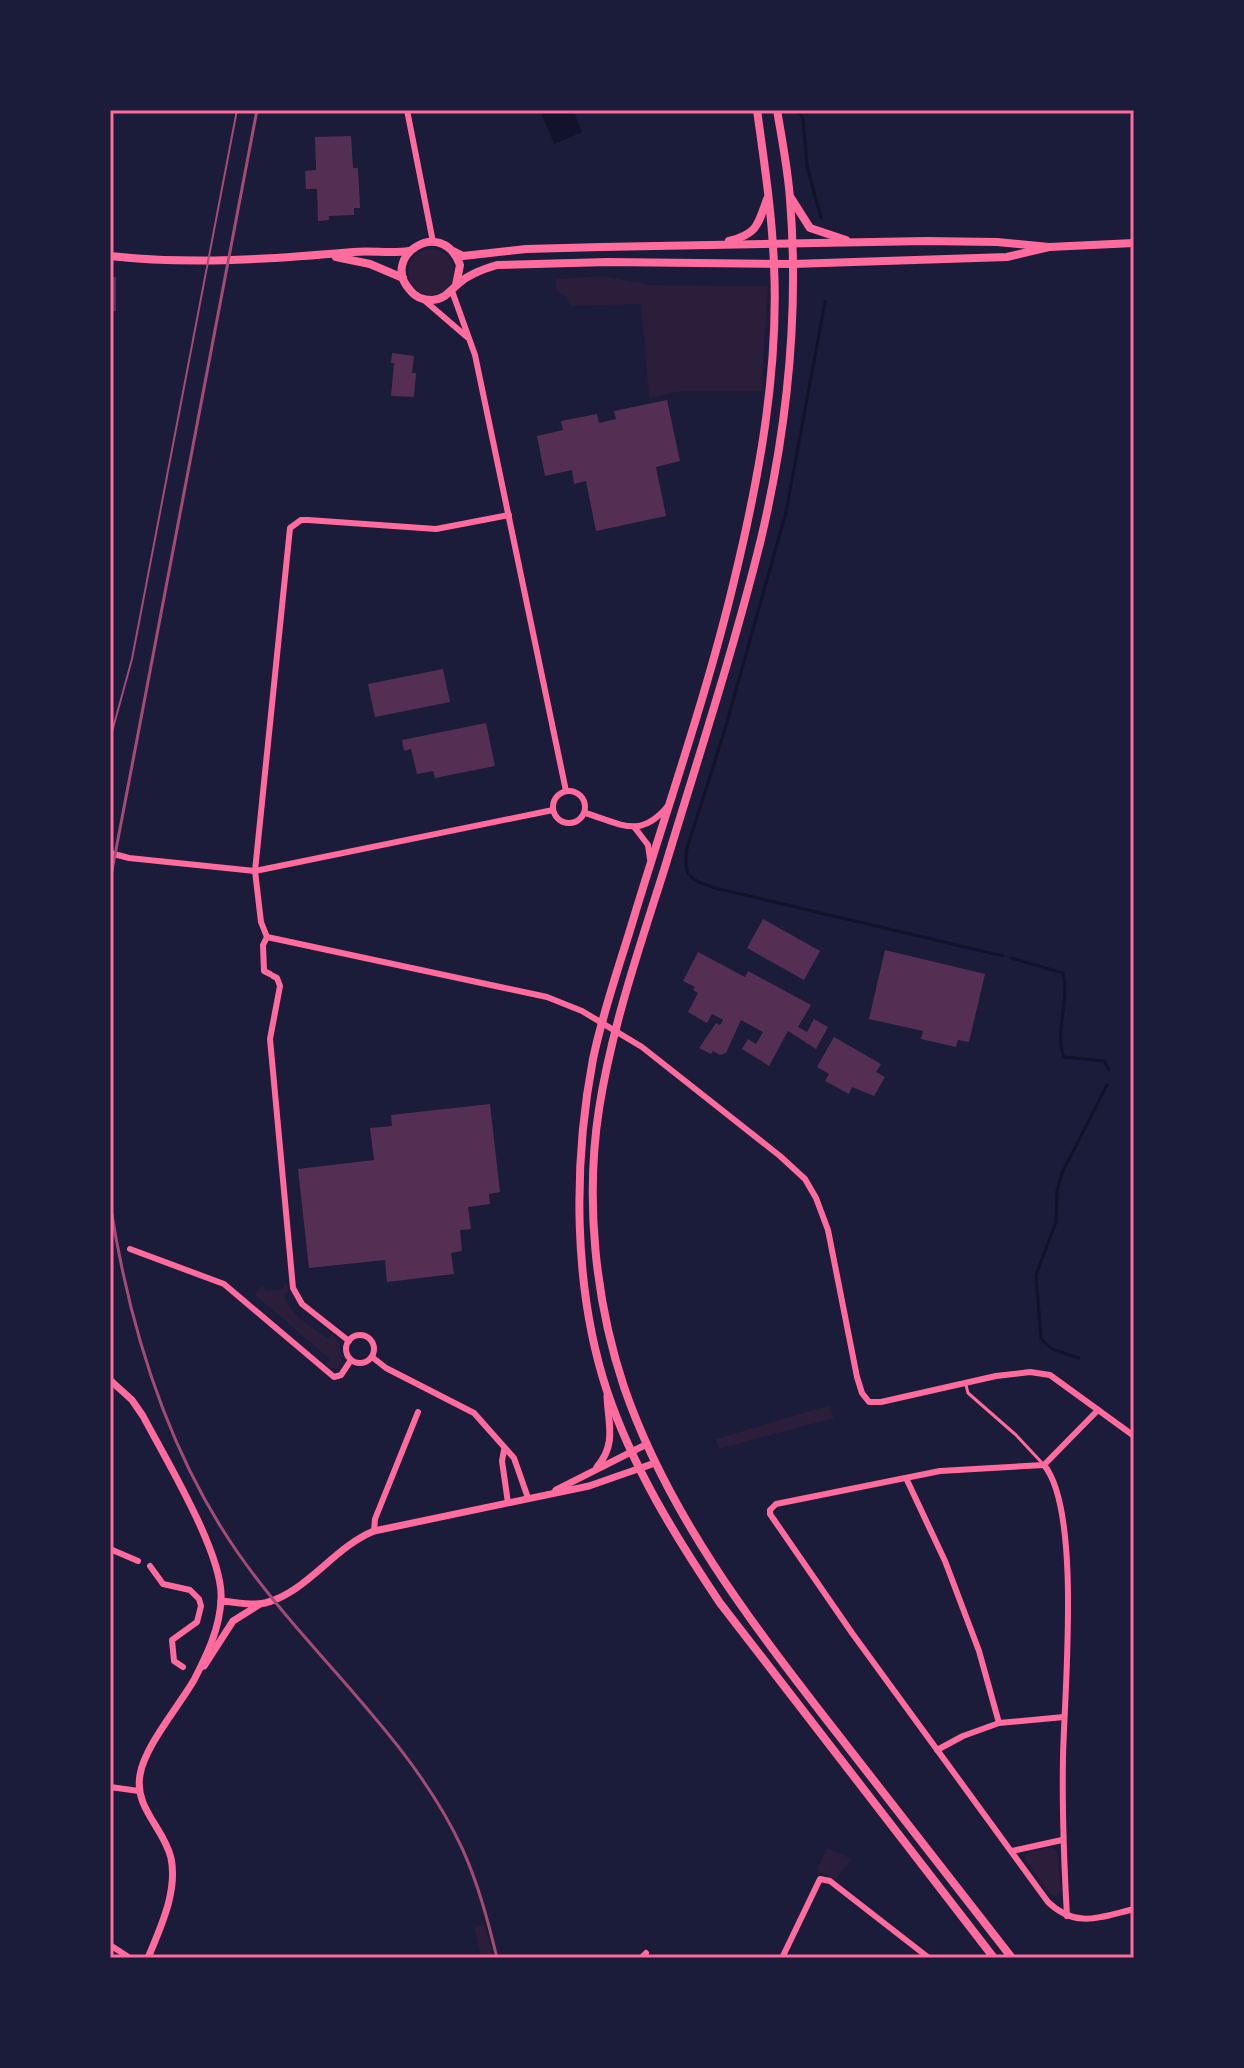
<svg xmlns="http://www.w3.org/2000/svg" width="1244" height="2068" viewBox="0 0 1244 2068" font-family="Montserrat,sans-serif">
  <rect width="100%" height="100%" fill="#1b1b3a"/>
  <g fill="#2a1e3b">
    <circle cx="431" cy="272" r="23"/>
    <path d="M602 276 651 285 768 286 761 391H681L649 398 641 304 571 306 566 297 556 291V279Z"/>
    <path d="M284 1283H287L289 1292 284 1294C290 1316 311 1326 328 1339L332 1334 339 1342 342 1363 337 1370 326 1366 330 1359 255 1295 262 1285 266 1291 284 1289Z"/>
    <path d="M830 1405 834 1418 719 1449 716 1439Z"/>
    <path d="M1051 1847 1057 1852 1061 1890 1056 1896 1050 1894 1025 1859 1028 1852Z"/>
    <path d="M827 1848 852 1859 834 1881 817 1870Z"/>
    <path d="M484 1924 494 1958H481L474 1926Z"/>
  </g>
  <path fill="#12122b" d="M540 110H573L582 132 554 144Z"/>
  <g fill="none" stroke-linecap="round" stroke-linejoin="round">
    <g stroke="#12122b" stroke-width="3">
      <path d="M798 110 803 119 807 166 821 218"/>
      <path d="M825 302 786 512 723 736 687 848C683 876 688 879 715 888L1003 956"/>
      <path d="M1011 958 1063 973C1070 1001 1054 1035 1064 1057L1104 1061 1109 1070"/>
      <path d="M1079 1358 1052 1349 1041 1339 1036 1275 1056 1222 1057 1191 1062 1173 1107 1085"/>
    </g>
  </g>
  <g fill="#542f53">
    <path d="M351 136 353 168H358L360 208H354V215L329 216V220L318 221 317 189H306L305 171 316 170 315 137Z"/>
    <path d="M110 277H116V311L110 312Z"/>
    <path d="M392 353 414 356 412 373H416L414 397 391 396 394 363H391Z"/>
    <path d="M667 400 680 461 656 467 666 516 596 531 586 481 574 484 572 470 545 476 537 436 563 430 561 421 597 414 599 423 616 419 614 411Z"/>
    <path d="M443 669 450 702 375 717 368 684Z"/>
    <path d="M486 723 495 766 435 778 433 771 417 774 411 749 404 751 402 740Z"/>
    <path d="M763 919 820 951 804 980 747 948Z"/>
    <path d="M885 950 985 974 969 1042 958 1040 956 1047 921 1039 923 1031 869 1019Z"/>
    <path d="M698 952 745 977 748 971 811 1005 798 1027 807 1032 814 1019 828 1027 816 1049 788 1031 769 1066 742 1049 748 1039 756 1044 763 1032 741 1020 726 1053 720 1055 713 1051 711 1054 699 1048 716 1023 720 1025 723 1020 712 1014 707 1023 688 1012 698 993 693 990 695 987 683 981Z"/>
    <path d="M834 1037 881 1064 876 1072 885 1077 874 1096 852 1087 849 1094 825 1081 829 1074 817 1067Z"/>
    <path d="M490 1104 500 1192 489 1194 490 1204 468 1207 471 1229 460 1230 462 1251 451 1253 454 1274 387 1282 385 1260 309 1268 298 1169 374 1160 370 1128 392 1126 391 1115Z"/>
  </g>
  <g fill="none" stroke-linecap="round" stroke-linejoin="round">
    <path stroke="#ff6b9d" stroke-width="3" d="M966 1385 968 1393 1016 1435 1044 1465"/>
    <g stroke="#ff6b9d" stroke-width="6">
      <path d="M407 110 433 242"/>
      <path d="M452 291 475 355 566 791"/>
      <path d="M424 300 467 337"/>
      <path d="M509 515 436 529 308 520H301L290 528 255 871 261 922 267 937 547 997 582 1011 642 1047 780 1156 805 1179 816 1198 828 1230 857 1377 862 1393 869 1402H881L996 1376 1030 1372 1050 1375 1134 1436"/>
      <circle cx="569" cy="807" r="16"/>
      <path d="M585 813C620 823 639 840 667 807"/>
      <path d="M635 828 648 845 650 859"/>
      <path d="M110 853 129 858 255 871 553 810"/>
      <path d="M267 937 263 945 264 971 270 974"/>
      <path d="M273 976 277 978 280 986 270 1039 293 1288 302 1304 349 1341"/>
      <path d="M130 1249 224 1284 334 1377 341 1375 351 1360"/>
      <circle cx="360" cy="1349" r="14"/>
      <path d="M372 1357 386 1368 474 1413 514 1458 528 1498"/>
      <path d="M1098 1410 1044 1465 940 1471 776 1504 770 1510V1514L852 1633 1048 1902C1076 1929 1100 1917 1134 1909"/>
      <path d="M504 1450 502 1461 508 1503"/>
      <path d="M1044 1465C1082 1511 1064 1695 1063 1758 1062 1811 1064 1863 1067 1916"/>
      <path d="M906 1478 945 1561 979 1651 999 1723"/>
      <path d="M374 1531 375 1519 418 1412"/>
      <path d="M110 1549 138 1561"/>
      <path d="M150 1566 163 1584 190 1590 199 1599 201 1606 197 1622 172 1640 174 1661 183 1667"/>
      <path d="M937 1750 963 1736 999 1723 1064 1717"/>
      <path d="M110 1787 139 1791"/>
      <path d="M1012 1851 1062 1840"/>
      <path d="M110 1945 130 1958"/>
      <path d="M641 1958 646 1953"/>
      <path d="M782 1958 820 1879 830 1881 929 1958"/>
    </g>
    <g stroke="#ff6b9d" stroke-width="7">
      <path d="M110 1380 132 1400 143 1416C165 1458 224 1555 221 1599 220 1628 207 1655 194 1680 179 1706 144 1747 140 1775 134 1808 164 1828 171 1858 178 1892 160 1928 148 1958"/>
      <path d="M597 1467C617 1444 608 1423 607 1396"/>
      <path d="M556 1490 647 1444"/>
      <path d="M221 1601C235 1602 252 1606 265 1603 306 1593 334 1547 374 1531L589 1486 655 1463"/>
      <path d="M204 1666 233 1621 260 1604"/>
    </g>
    <g stroke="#ff6b9d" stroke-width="8">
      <path d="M757 110C764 161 772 213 774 265 779 371 759 478 734 581 707 694 668 805 634 917 620 964 603 1011 593 1059 573 1164 573 1288 607 1391 633 1468 675 1536 720 1603L994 1958"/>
      <path d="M777 110C782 140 788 170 790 199 799 312 787 429 761 539 734 649 698 758 665 867 640 946 612 1026 599 1109 585 1200 595 1300 624 1387 668 1515 751 1622 833 1728 893 1804 952 1881 1012 1958"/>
      <path d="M791 198 810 228 846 240"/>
      <path d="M729 241C757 234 758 225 767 199"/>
      <path d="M453 251 463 256 526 249 602 247 926 241 997 242 1049 247 1134 243"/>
      <path d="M110 256C190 265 273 259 353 252 372 250 390 254 409 251"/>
      <path d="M336 257 370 264 403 278"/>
      <path d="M456 285 460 265C442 215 379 257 410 290 415 297 424 300 432 300 445 299 450 291 458 284 469 274 483 269 497 265L608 262 793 264 1007 257 1049 247"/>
    </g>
    <path stroke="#a44b75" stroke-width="2" d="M110 739 132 659 237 110"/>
    <g stroke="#a44b75" stroke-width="3">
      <path d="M110 881 257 110"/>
      <path d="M110 1203C129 1325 167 1451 238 1553 308 1654 410 1736 462 1848 478 1883 488 1921 497 1958"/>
    </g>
  </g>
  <rect width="1244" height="2068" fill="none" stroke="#1b1b3a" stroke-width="224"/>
  <rect x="112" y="112" width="1020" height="1844" fill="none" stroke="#ff6b9d" stroke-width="3"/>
</svg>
